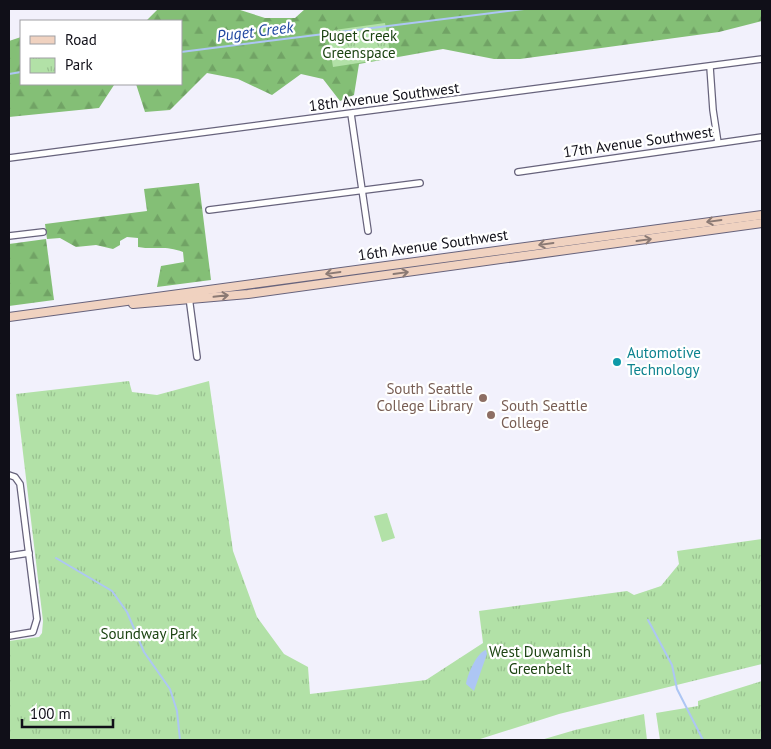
<svg xmlns="http://www.w3.org/2000/svg" width="771" height="749" viewBox="0 0 771 749" font-family="'PT Sans',sans-serif">
  <defs>
    <pattern id="forest-firs" width="22" height="20" patternUnits="userSpaceOnUse" patternTransform="scale(1.25)"><rect width="22" height="20" fill="#84bf76"/><path d="M5 1l3.5 6h-7zM16 11l3.5 6h-7z" fill="#71a365"/></pattern>
    <pattern id="park-tufts" width="24" height="20" patternUnits="userSpaceOnUse" patternTransform="scale(1.25)"><rect width="24" height="20" fill="#b2e1a7"/><path d="M3 7l-1-3M5 7V3M7 7l1-3M15 17l-1-3M17 17v-4M19 17l1-3" fill="none" stroke="#98c08f"/></pattern>
  </defs>
  <rect width="100%" height="100%" fill="#f2f1fc"/>
  <g fill="url(#forest-firs)">
    <path d="M158 9H237L265 18H295L305 9H762V21L719 32 520 59H494L443 49 359 64 354 95 340 101 323 79 301 74 272 95 238 79 207 73 170 110 145 112 136 84H181V21H146Z"/>
    <path d="M21 37V84H119L114 85 99 108 9 117V41Z"/>
    <path d="M199 183 211 280 157 287 161 266 184 262 183 252C165 245 155 250 138 247V238L127 237 120 241V245L113 249 96 245 76 247 60 238 47 239 45 224 147 211 144 189Z"/>
    <path d="M46 239 54 300 9 306V244Z"/>
  </g>
  <g fill="url(#park-tufts)">
    <path d="M385 23 391 58 333 67 327 31Z"/>
    <path d="M129 381 132 392 157 395 209 381 233 551 257 617 284 654 308 667 310 694 426 680 483 643 479 611 627 591 634 595 661 586 679 564 677 551 762 539V664L559 714 477 740H9V641L39 637 42 633 43 621 16 394Z"/>
    <path d="M762 681V740H660L656 713 698 706V701Z"/>
    <path d="M644 714 647 740H541L575 730Z"/>
  </g>
  <path fill="#b2e1a7" d="M387 513 395 538 382 542 374 516Z"/>
  <path fill="#adc6f4" d="M486 650 487 654 474 691 466 684C467 675 477 652 486 650Z"/>
  <g fill="none" stroke-linecap="round" stroke-linejoin="round">
    <g stroke="#adc6f4" stroke-width="2">
      <path d="M340 32 524 9"/>
      <path d="M181 52 332 33"/>
      <path d="M9 74 21 72"/>
      <path d="M56 558 112 591 127 612 144 652 170 689 177 711 180 740"/>
      <path d="M648 620 672 665 677 689 703 740"/>
    </g>
    <g stroke="#67637c" stroke-width="8">
      <g id="street">
        <path d="M710 67 713 110 718 143"/>
        <path d="M351 114 368 231"/>
        <path d="M9 158 762 59"/>
        <path d="M518 172 762 137"/>
        <path d="M209 210 420 183"/>
        <path d="M9 236 43 232"/>
        <path d="M189 297 197 357"/>
        <path d="M9 475 15 477 20 484 37 619 33 632 9 636"/>
        <path d="M9 556 29 553"/>
      </g>
    </g>
    <g stroke="#67637c" stroke-width="10">
      <g id="secondary">
        <path d="M133 304 248 294 762 223"/>
        <path d="M9 317 762 215"/>
      </g>
    </g>
    <use href="#street" stroke="#fff" stroke-width="5.5"/>
    <use href="#secondary" stroke="#f0d2c0" stroke-width="8"/>
  </g>
  <defs><path id="oneway-shaft" d="M-6 0H5M1.5-3L5.5 0L1.5 3" fill="none" stroke-width="1.6" stroke-linecap="round" stroke-linejoin="round" transform="scale(1.25)"/></defs>
  <g stroke="#8b7a74">
    <use href="#oneway-shaft" transform="translate(714 221) rotate(172)"/>
    <use href="#oneway-shaft" transform="translate(644 240) rotate(-8)"/>
    <use href="#oneway-shaft" transform="translate(546 244) rotate(172)"/>
    <use href="#oneway-shaft" transform="translate(333 273) rotate(172)"/>
    <use href="#oneway-shaft" transform="translate(401 273) rotate(-8)"/>
    <use href="#oneway-shaft" transform="translate(221 296) rotate(-6)"/>
  </g>
  <circle fill="#0f9aa8" stroke="#fff" stroke-width="2" cx="617" cy="362" r="5"/>
  <g fill="#8d6e63" stroke="#fff" stroke-width="2">
    <circle cx="483" cy="398" r="5"/>
    <circle cx="491" cy="415" r="5"/>
  </g>
  <g text-anchor="middle" stroke-width="4.5" stroke-linejoin="round" paint-order="stroke">
    <g font-size="15" fill="#1c4412" stroke="#fff">
      <text x="359" y="41">Puget Creek<tspan x="359" dy="17">Greenspace</tspan></text>
      <text x="149" y="639">Soundway Park</text>
      <text x="540" y="657">West Duwamish<tspan x="540" dy="17">Greenbelt</tspan></text>
    </g>
    <g font-size="15" fill="#100f18" stroke="#fff">
      <text transform="translate(384 97) rotate(-7)" y="5">18th Avenue Southwest</text>
      <text transform="translate(638 142) rotate(-8)" y="5">17th Avenue Southwest</text>
      <text transform="translate(433 245) rotate(-8)" y="5">16th Avenue Southwest</text>
    </g>
    <g font-size="15" fill="#0d838f" stroke="#fff" text-anchor="start">
      <text x="627" y="358">Automotive<tspan x="627" dy="17">Technology</tspan></text>
    </g>
    <g font-size="15" fill="#785e54" stroke="#fff" text-anchor="end">
      <text x="473" y="394">South Seattle<tspan x="473" dy="17">College Library</tspan></text>
      <text x="501" y="411" text-anchor="start">South Seattle<tspan x="501" dy="17">College</tspan></text>
    </g>
    <g font-size="16" font-style="italic" fill="#2048a0" stroke="#fff">
      <text transform="translate(255 31) rotate(-7)" y="6">Puget Creek</text>
    </g>
  </g>
  <rect width="771" height="749" fill="none" stroke="#100f18" stroke-width="20"/>
  <rect x="20" y="20" width="162" height="65" fill="#ffffff" stroke="#9f9fa3"/>
  <rect x="30" y="36" width="25" height="8" fill="#f0d2c0" stroke="#9f9fa3"/>
  <text x="65" y="45" font-size="15" fill="#100f18">Road</text>
  <rect x="30" y="58" width="25" height="15" fill="url(#park-tufts)" stroke="#9f9fa3"/>
  <text x="65" y="70" font-size="15" fill="#100f18">Park</text>
  <path d="M22 719v8h91v-8" fill="none" stroke="#100f18" stroke-width="2.5"/>
  <text x="30" y="719" font-size="15" fill="#100f18" stroke="#ffffff" stroke-width="4" paint-order="stroke">100 m</text>
</svg>
